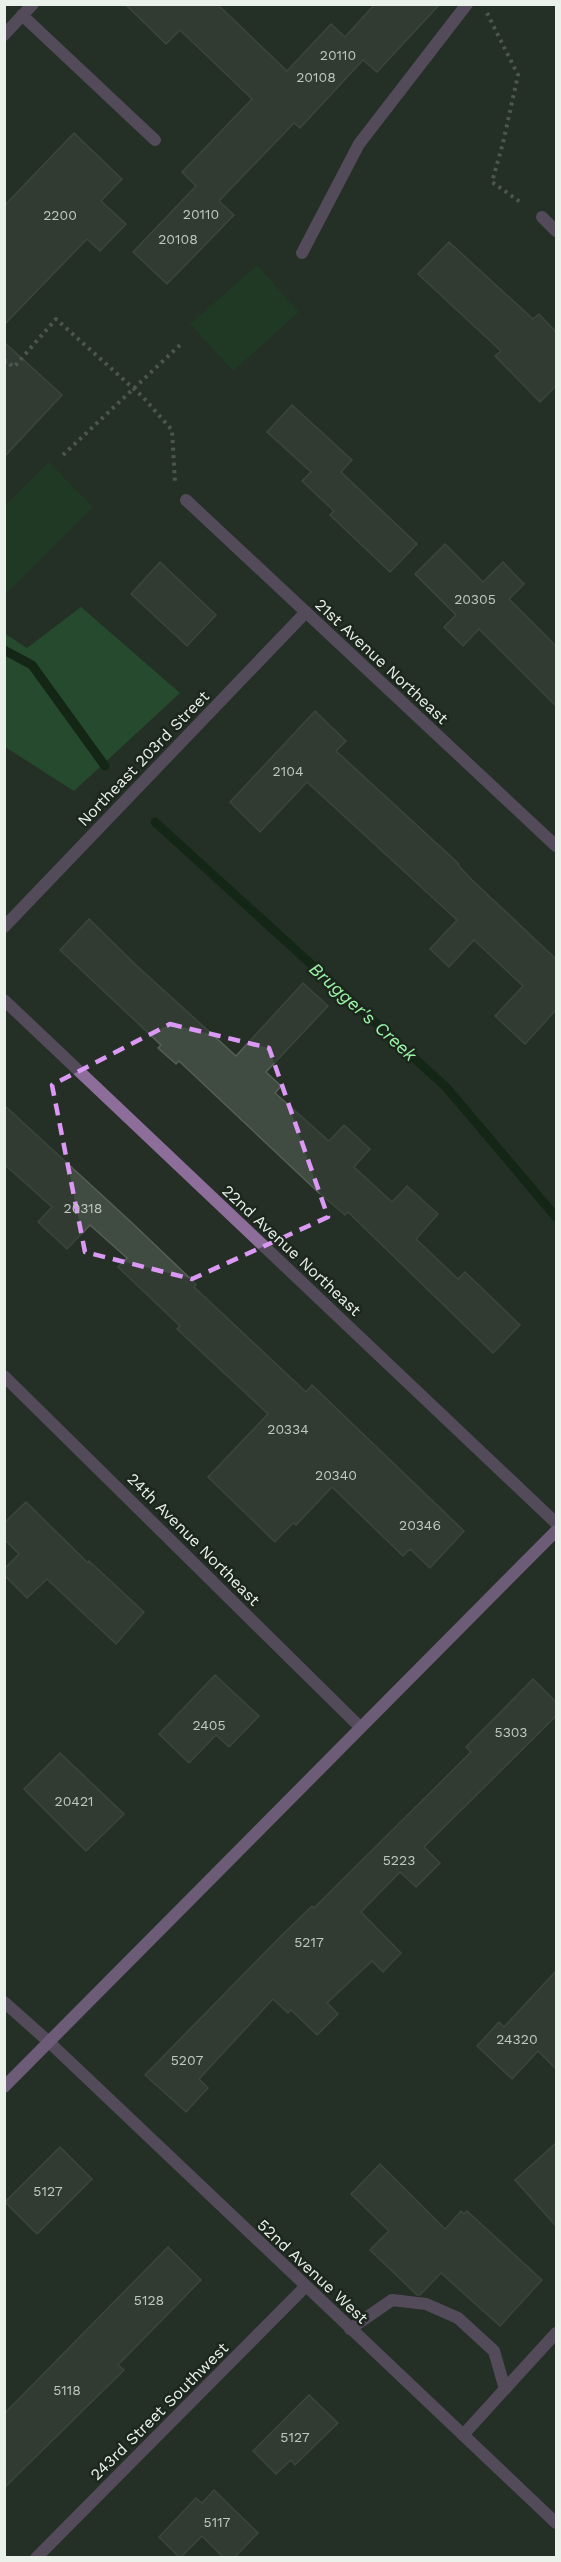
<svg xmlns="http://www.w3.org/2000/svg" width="561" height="2562" viewBox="0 0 561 2562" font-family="'Work Sans',sans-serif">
  <rect width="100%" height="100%" fill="#252f26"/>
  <g fill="#1a4623">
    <path d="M257 265 299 312 233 371 190 324Z"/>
    <path d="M49 462 93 507 5 595V506Z"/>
  </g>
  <path fill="#276b35" d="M81 607 180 693 74 791 5 747 4 633 27 648Z"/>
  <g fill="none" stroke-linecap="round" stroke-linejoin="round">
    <g stroke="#001c03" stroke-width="9">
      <path d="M4 650 32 665 105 766"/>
      <path d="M155 822 446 1087 556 1217"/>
    </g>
  </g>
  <g fill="#404b41" stroke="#545f55" stroke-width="1.5">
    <path d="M125 4H217L287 71 331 24 345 37 375 4H440L377 72 363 60 300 128 294 123 219 201 234 215 167 284 133 252 196 186 182 172 252 99 180 30 166 44Z"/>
    <path d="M74 133 122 179 101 201 126 224 100 251 87 239 4 325V206Z"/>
    <path d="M449 242 533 319 539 314 556 332V386L540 402 495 356 501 351 418 274Z"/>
    <path d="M4 342 62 395 4 457Z"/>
    <path d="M292 405 352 460 341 472 417 544 390 572 330 515 334 511 302 481 311 472 267 432Z"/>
    <path d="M445 544 483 582 503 562 524 584 509 599 556 646V706L479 629 463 646 444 627 456 615 415 574Z"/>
    <path d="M160 562 216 615 187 646 131 594Z"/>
    <path d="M315 711 346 741 336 751 459 864 458 865 472 880 556 959V1010L525 1044 495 1016 523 986 474 940 449 967 430 949 457 920 307 782 260 832 230 802Z"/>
    <path d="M89 919 137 966 236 1056 303 983 328 1006 266 1072 281 1086 275 1093 329 1141 344 1125 370 1149 354 1167 392 1202 407 1186 438 1214 416 1239 458 1279 465 1272 520 1325 493 1353 348 1212 345 1215 318 1192 179 1061 176 1064 158 1048 161 1045 60 950Z"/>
    <path d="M4 1105 131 1222 196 1284 194 1287 306 1392 312 1385 464 1531 430 1568 410 1549 403 1556 332 1487 296 1525 293 1523 275 1542 208 1477 268 1414 177 1329 180 1326 118 1267 127 1258 90 1225 67 1249 38 1222 52 1207 4 1164Z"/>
    <path d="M26 1502 88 1563 89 1561 144 1612 116 1644 47 1579 27 1598 4 1575V1569L19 1554 4 1539V1523Z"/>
    <path d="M215 1675 259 1716 229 1747 216 1735 189 1763 159 1734Z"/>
    <path d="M533 1679 556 1702V1716L424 1847 440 1863 416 1887 400 1872 361 1912 401 1953 383 1972 372 1961 327 2003 338 2014 317 2035 291 2010 288 2013 273 1999 199 2079 208 2088 186 2112 145 2075 281 1936 312 1906 314 1908 471 1752 466 1747Z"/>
    <path d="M60 1753 124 1814 86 1851 24 1789Z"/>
    <path d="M556 1971V2069L538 2051 512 2079 477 2046 499 2022 504 2027Z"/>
    <path d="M556 2143V2226L515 2180Z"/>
    <path d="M60 2147 92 2179 37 2234 5 2202Z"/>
    <path d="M380 2164 445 2229 461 2211 464 2214 467 2211 542 2280 500 2326 441 2273 420 2295H417L370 2250 389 2231 351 2194Z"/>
    <path d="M168 2247 201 2280 118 2365 124 2370 4 2488V2414Z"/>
    <path d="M309 2395 338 2423 295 2465 291 2460 276 2474 253 2451Z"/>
    <path d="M214 2490 258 2533 234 2558H224L202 2536 180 2558 159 2537 196 2498 202 2503Z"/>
  </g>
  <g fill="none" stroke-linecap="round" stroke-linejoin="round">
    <g stroke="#7e867f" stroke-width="4" stroke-dasharray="3 4.5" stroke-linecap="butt">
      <path d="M487 13 518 75 503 143 492 182 523 204"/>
      <path d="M4 363 6 361 14 367 56 319 142 396 172 430 175 482"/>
      <path d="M63 455 181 344"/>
    </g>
    <g stroke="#8d6e9a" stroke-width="12">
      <path d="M350 2329 392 2300 426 2304 458 2318 494 2351 505 2389"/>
      <path d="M463 2435 556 2333"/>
    </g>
    <g stroke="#8d6e9a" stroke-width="12">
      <path d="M22 15 155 140"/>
      <path d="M4 35 33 4"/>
      <path d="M542 217 556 231"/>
      <path d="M302 253 359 144 467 4"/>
      <path d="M186 500 556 846"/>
      <path d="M4 927 306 612"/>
      <path d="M4 1000 556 1523"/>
      <path d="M4 1376 360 1727"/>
      <path d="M49 2042 556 2523"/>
      <path d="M36 2558 305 2287"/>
    </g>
    <path stroke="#8d6e9a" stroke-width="12" d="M4 2002 49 2042"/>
    <path stroke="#c592da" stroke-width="12" d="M4 2087 556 1531"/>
  </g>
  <path d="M0 0H561V2562H0ZM170 1024 269 1048 328 1217 192 1279 85 1252 52 1085Z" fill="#252f26" fill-opacity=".55" fill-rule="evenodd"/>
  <path fill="none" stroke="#db99f5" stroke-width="4.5" stroke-dasharray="12 8" stroke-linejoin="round" d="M170 1024 269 1048 328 1217 192 1279 85 1252 52 1085Z"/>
  <g text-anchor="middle" stroke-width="5" stroke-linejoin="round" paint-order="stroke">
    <g font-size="14" fill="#c0c8c0">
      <text x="338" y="60">20110</text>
      <text x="316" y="82">20108</text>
      <text x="201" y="219">20110</text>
      <text x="60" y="220">2200</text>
      <text x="178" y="244">20108</text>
      <text x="475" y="604">20305</text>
      <text x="288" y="776">2104</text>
      <text x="83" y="1213">20318</text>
      <text x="288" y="1434">20334</text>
      <text x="336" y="1480">20340</text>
      <text x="420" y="1530">20346</text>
      <text x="209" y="1730">2405</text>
      <text x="511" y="1737">5303</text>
      <text x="74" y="1806">20421</text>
      <text x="399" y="1865">5223</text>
      <text x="309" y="1947">5217</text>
      <text x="517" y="2044">24320</text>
      <text x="187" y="2065">5207</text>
      <text x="48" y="2196">5127</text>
      <text x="149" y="2305">5128</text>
      <text x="67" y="2395">5118</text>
      <text x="295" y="2442">5127</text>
      <text x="217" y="2527">5117</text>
    </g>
    <g font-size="16" fill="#eaf1eb" stroke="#1c261d">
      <text transform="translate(382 661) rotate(43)" y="6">21st Avenue Northeast</text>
      <text transform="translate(143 758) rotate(-46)" y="6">Northeast 203rd Street</text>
      <text transform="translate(292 1250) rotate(43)" y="6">22nd Avenue Northeast</text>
      <text transform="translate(194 1539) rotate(45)" y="6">24th Avenue Northeast</text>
      <text transform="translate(313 2271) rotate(43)" y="6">52nd Avenue West</text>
      <text transform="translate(159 2411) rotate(-45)" y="6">243rd Street Southwest</text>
    </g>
    <g font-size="18" font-style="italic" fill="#9af6a7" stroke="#1c261d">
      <text transform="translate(363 1012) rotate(42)" y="6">Brugger's Creek</text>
    </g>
  </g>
  <rect width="561" height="2562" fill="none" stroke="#eaf1eb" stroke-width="12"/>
</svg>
